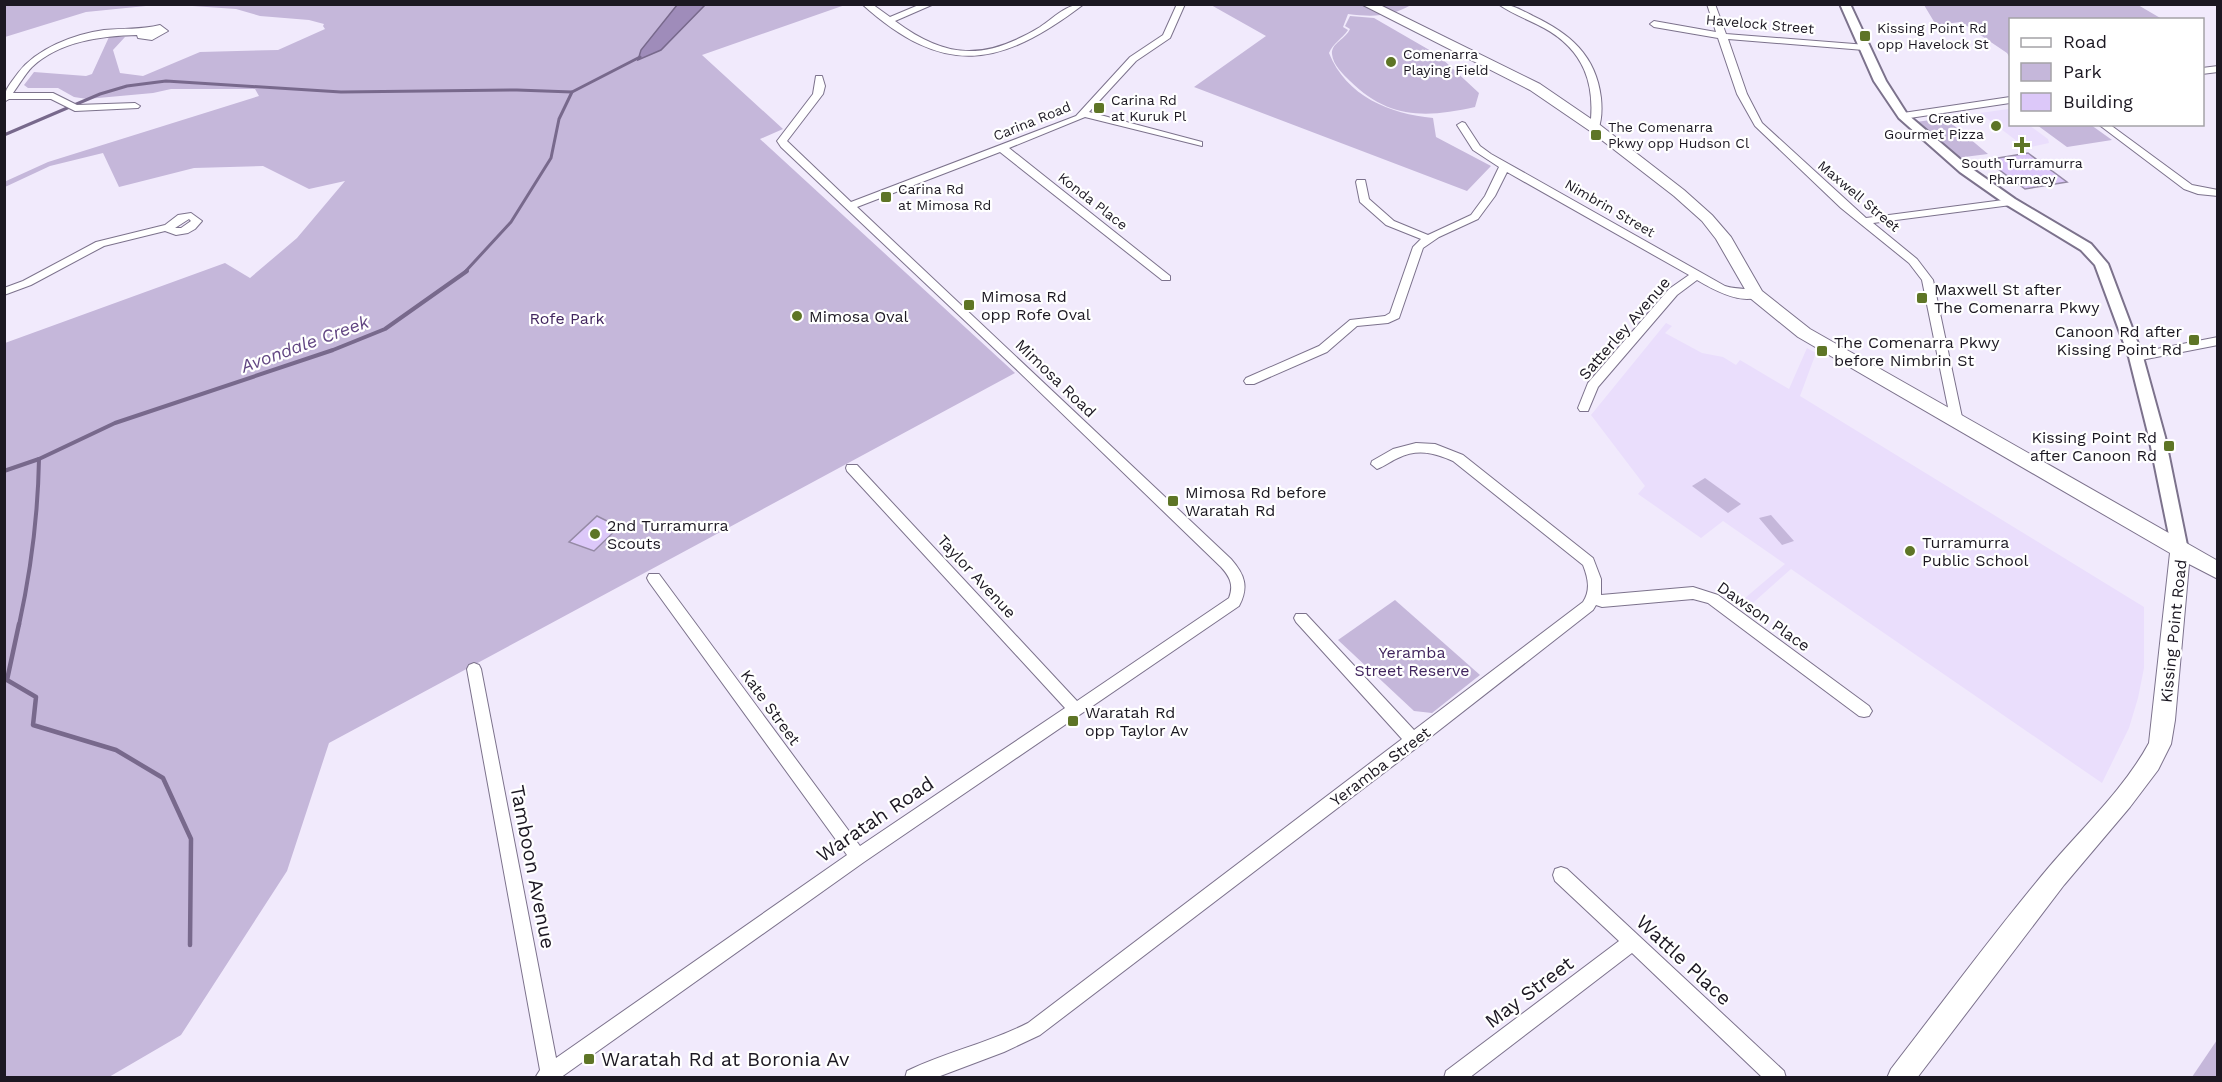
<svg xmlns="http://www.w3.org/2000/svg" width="2222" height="1082" viewBox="0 0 2222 1082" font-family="'Work Sans',sans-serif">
  <rect width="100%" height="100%" fill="#f1eafc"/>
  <g fill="#eadefc">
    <path d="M2008 109 2010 110V124L2029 125 2048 139 2049 143 2026 148 1980 113Z"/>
    <path d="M1666 323 1672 326 1665 333 1702 353 1723 357 1736 365 1740 360 1789 389 1807 348 1816 353 1800 396 2144 607V668L2138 698 2129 728 2102 783 1791 569 1745 610 1738 604 1785 564 1723 521 1701 538 1638 494 1645 486 1591 415Z"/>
  </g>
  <g fill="#c5b7da">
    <path d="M5 4H156V5L86 12 5 37Z"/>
    <path d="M178 5H845L702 55 783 129 760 139 1015 373 329 743 287 871 181 1035 109 1077H5V343L225 263 250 278 297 238 345 181 309 189 263 166 194 168 119 187 103 153 50 166 5 187 4 182 48 162 259 96 255 89H171L153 93 87 99 74 97 58 88H28L24 85 34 72 86 76 92 74 109 37H125L113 50 120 73 143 76 200 52 278 50 325 29 323 26 324 24 309 20 260 16 236 9Z"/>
    <path d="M1211 5H1411C1390 17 1372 17 1348 14L1343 27 1348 30C1342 39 1333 43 1329 53 1346 96 1390 114 1433 118L1436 137 1491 166 1467 191 1194 87 1266 36Z"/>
    <path d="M1924 5H2138L2162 19 2010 20V58L2007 53 1961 22 1936 25Z"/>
    <path d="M1350 16 1374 18 1438 55 1479 93 1475 107C1426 118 1388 119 1350 81 1343 74 1333 65 1332 54 1331 43 1346 39 1350 29L1345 26Z"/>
    <path d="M1945 118 1988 154 1956 158 1916 122Z"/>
    <path d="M2037 125H2091L2112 140 2067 147Z"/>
    <path d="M1705 478 1741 504 1728 513 1692 486Z"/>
    <path d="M1771 515 1794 541 1782 545 1759 518Z"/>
    <path d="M1395 600 1480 675 1432 713 1414 711 1338 640Z"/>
    <path d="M2217 1040V1077H2192Z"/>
  </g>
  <path fill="#9f8cba" stroke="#78698c" stroke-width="1.5" d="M677 5H705L661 50 638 60 641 50Z"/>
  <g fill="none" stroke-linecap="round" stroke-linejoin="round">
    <g stroke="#78698c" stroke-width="3">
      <path d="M4 135 100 94 127 86 166 81 341 92 517 90 572 92"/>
      <path d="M464 273 511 222 551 158 559 119 572 92 640 57"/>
    </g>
    <g stroke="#78698c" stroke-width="4">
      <path d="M4 471 39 459 115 423 333 350 385 329 467 271"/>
      <path d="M19 625C31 570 38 516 39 459"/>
    </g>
    <path stroke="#78698c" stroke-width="4.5" d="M19 624 7 680 36 697 33 725 116 750 163 778 191 839 190 945"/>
  </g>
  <g fill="#dcc8f9" stroke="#958aa5" stroke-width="1.5">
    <path d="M2028 153 2067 182 2025 189 1986 160Z"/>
    <path d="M597 516 619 527 594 551 569 542Z"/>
  </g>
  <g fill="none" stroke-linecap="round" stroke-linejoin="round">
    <g stroke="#7c728c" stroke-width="2">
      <g id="minor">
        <path d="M862 4H872L890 17 921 4H934L895 21C946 59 984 61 1040 27 1055 17 1066 4 1084 4 1000 68 944 78 862 4Z"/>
        <path d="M1177 4H1185L1170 38 1136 61 1089 112 1202 142V146L1085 117 1009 148 1170 276V280H1162L1000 152 857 207 1231 559C1245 575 1249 587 1239 606L864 862 560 1078H535L540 1070 467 669 469 665 474 663 479 665 481 669 556 1058 847 855 649 582 647 578 649 574H659L860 846 1065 708 847 471 846 468 847 465H857L1077 701 1229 598C1234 585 1230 577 1221 567L1014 367 781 147 777 141 813 94 816 76H822L825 86 823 94 787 141 851 202 1076 116 1130 57 1163 35Z"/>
        <path d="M1498 4C1512 4 1521 10 1533 16 1569 33 1596 55 1601 98 1602 108 1602 120 1598 130L1590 128C1596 84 1584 50 1544 28 1529 20 1512 14 1498 4Z"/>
        <path d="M1707 4H1715L1726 34 1867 45 1868 47 1864 50 1728 39 1747 94 1762 123 1866 218 2011 199 2016 202 2011 205 1873 223 1917 259 1933 280 1963 422 1961 425 1957 426 1951 422 1922 280 1909 263 1841 208 1755 126 1737 94 1718 38 1654 27 1650 24 1654 21 1716 32Z"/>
        <path d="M160 25 168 31 152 40 138 38 137 35C101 36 60 41 32 67 25 74 19 85 13 93H53L77 105 135 103 140 106 138 108 75 111 51 99H9L4 102C4 89 11 83 18 73 36 49 74 34 104 30 123 28 141 30 160 25Z"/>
        <path d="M2218 66V72L2202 74V68Z"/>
        <path d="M2010 97V103L1903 119 1898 116 1903 113Z"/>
        <path d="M1462 122 1465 123 1480 146 1491 154 1725 286C1736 290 1753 287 1762 294 1746 308 1712 289 1697 280L1677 295 1598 387 1588 411H1580L1578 408 1588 383 1669 289 1689 275 1507 172 1495 196 1478 219 1439 237 1423 248 1399 318 1388 323 1357 326 1327 352 1254 384H1246L1244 381 1246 378 1319 346 1350 320 1385 316 1390 313 1413 247 1421 239 1386 225 1360 202 1356 182 1357 180H1365L1369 199 1394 221 1428 235 1471 215 1485 196 1499 167 1473 150 1457 125Z"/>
        <path d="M2098 124H2109L2192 185 2218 190V196L2198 194 2184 189Z"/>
        <path d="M191 213 202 221 195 229 188 233 176 235 165 231 104 246 31 285 4 295V288L23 281 96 242 165 225 178 215ZM189 219 191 221 181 228H175Z"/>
        <path d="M2218 337V345L2136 361 2130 357 2136 353Z"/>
        <path d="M1416 443 1435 444 1463 455 1593 558 1601 579V595L1693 587 1718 595 1869 706 1872 711 1869 716 1864 717 1859 716 1708 603 1693 599 1602 607 1596 605 1593 610 1419 746 1040 1035 1004 1052 935 1078H905L907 1071C946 1052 989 1043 1028 1023L1402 739 1296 622 1294 618 1296 614H1306L1414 730 1583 602C1591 590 1588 578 1583 565L1453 461C1435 453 1418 448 1398 458 1391 461 1385 466 1377 469L1371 464 1372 461 1393 449Z"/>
        <path d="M1561 867 1567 869 1784 1071 1786 1078H1763L1632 953 1469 1078H1444L1446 1071 1619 941 1555 881 1553 875 1555 869Z"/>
      </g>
    </g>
    <g stroke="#7c728c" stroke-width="4">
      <path id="tertiary" d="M1840 4H1850L1886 81 1907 114 1968 166 2015 199 2091 244 2108 264 2143 357 2165 437 2188 550 2186 555 2180 556 2174 555 2172 550 2149 437 2129 357 2095 265 2081 250 2007 205 1960 172 1899 118 1874 81Z"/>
    </g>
    <g stroke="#7c728c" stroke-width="2">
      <path id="secondary" d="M1361 4H1378L1540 84 1600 125 1684 190 1712 215 1731 237 1762 291 1810 329 2218 561V579L2189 564 2175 720 2171 744 2158 770 2130 807 2064 885 1917 1078H1887L1891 1069C1943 1002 1994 932 2049 867 2083 827 2124 789 2149 743L2170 553 1798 337 1750 298 1716 239 1702 221 1674 196 1590 131 1530 90Z"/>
    </g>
    <use href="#minor" fill="#fff" fill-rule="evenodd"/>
    <use href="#tertiary" fill="#fff" fill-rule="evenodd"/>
    <use href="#secondary" fill="#fff" fill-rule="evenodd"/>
  </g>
  <g fill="#5e7526" stroke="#fff" stroke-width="2">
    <rect x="1859" y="30" width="12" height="12" rx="3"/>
    <circle cx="1391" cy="62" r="6"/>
    <rect x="1093" y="102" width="12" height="12" rx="3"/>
    <circle cx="1996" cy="126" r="6"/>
    <rect x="1590" y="129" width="12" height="12" rx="3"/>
    <path d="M2019 136h6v6h6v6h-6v6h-6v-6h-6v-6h6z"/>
    <rect x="880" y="191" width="12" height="12" rx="3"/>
    <rect x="1916" y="292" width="12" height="12" rx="3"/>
    <rect x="963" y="299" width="12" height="12" rx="3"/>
    <circle cx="797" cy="316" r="6"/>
    <rect x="2188" y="334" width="12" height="12" rx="3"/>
    <rect x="1816" y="345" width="12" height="12" rx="3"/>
    <rect x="2163" y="440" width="12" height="12" rx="3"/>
    <rect x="1167" y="495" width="12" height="12" rx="3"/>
    <circle cx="595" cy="534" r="6"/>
    <circle cx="1910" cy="551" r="6"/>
    <rect x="1067" y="715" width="12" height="12" rx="3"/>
    <rect x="583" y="1053" width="12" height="12" rx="3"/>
  </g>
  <g text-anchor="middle" stroke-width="4.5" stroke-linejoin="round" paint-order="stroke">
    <g font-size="14" fill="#1c1822" stroke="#fff">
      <text transform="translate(1760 24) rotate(5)" y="5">Havelock Street</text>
      <text transform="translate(1032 121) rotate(-22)" y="5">Carina Road</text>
      <text transform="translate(1859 196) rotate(40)" y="5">Maxwell Street</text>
      <text transform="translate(1093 201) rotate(38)" y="5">Konda Place</text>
      <text transform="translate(1610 208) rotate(30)" y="5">Nimbrin Street</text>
    </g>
    <g font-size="14" fill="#1c1822" stroke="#fff" text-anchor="start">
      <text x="1877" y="33">Kissing Point Rd<tspan x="1877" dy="16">opp Havelock St</tspan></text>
      <text x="1403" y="59">Comenarra<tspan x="1403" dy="16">Playing Field</tspan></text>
      <text x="1111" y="105">Carina Rd<tspan x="1111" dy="16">at Kuruk Pl</tspan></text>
      <text x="1984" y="123" text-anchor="end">Creative<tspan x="1984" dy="16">Gourmet Pizza</tspan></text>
      <text x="1608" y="132">The Comenarra<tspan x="1608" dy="16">Pkwy opp Hudson Cl</tspan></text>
      <text x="2022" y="168" text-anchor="middle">South Turramurra<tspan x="2022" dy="16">Pharmacy</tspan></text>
      <text x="898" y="194">Carina Rd<tspan x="898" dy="16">at Mimosa Rd</tspan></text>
    </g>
    <g font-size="16" fill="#1c1822" stroke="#fff" text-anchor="start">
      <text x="1934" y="295">Maxwell St after<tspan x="1934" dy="18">The Comenarra Pkwy</tspan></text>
      <text x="981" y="302">Mimosa Rd<tspan x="981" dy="18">opp Rofe Oval</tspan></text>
      <text x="809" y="322">Mimosa Oval</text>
      <text x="2182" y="337" text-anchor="end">Canoon Rd after<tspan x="2182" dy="18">Kissing Point Rd</tspan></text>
      <text x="1834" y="348">The Comenarra Pkwy<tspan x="1834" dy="18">before Nimbrin St</tspan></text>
      <text x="2157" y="443" text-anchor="end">Kissing Point Rd<tspan x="2157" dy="18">after Canoon Rd</tspan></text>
      <text x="1185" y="498">Mimosa Rd before<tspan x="1185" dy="18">Waratah Rd</tspan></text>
      <text x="607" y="531">2nd Turramurra<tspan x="607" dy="18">Scouts</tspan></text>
      <text x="1922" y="548">Turramurra<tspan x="1922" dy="18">Public School</tspan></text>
      <text x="1085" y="718">Waratah Rd<tspan x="1085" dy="18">opp Taylor Av</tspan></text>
    </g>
    <g font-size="16" fill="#42265f" stroke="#fff">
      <text x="567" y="324">Rofe Park</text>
      <text x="1412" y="658">Yeramba<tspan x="1412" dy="18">Street Reserve</tspan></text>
    </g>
    <g font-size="16" fill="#1c1822" stroke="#fff">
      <text transform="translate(1624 328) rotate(-49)" y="6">Satterley Avenue</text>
      <text transform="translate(1056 378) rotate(44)" y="6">Mimosa Road</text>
      <text transform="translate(977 576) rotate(47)" y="6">Taylor Avenue</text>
      <text transform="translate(1764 616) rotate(35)" y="6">Dawson Place</text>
      <text transform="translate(2173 631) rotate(-84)" y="6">Kissing Point Road</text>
      <text transform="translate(771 707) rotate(54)" y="6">Kate Street</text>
      <text transform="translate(1380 766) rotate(-37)" y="6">Yeramba Street</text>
    </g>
    <g font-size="18" font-style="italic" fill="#624683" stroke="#fff">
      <text transform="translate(305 344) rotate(-20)" y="6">Avondale Creek</text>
    </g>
    <g font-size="20" fill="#1c1822" stroke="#fff">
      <text transform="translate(875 819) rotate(-34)" y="7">Waratah Road</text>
      <text transform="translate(533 867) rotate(79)" y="7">Tamboon Avenue</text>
      <text transform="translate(1684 960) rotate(43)" y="7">Wattle Place</text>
      <text transform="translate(1529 992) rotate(-37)" y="7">May Street</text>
    </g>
    <g font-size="20" fill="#1c1822" stroke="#fff" text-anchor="start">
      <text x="601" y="1066">Waratah Rd at Boronia Av</text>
    </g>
  </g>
  <rect width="2222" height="1082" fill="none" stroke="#1c1822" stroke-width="12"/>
  <rect x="2009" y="18" width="195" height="108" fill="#ffffff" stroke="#a4a3a7" stroke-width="1.5"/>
  <rect x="2021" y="38" width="30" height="9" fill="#ffffff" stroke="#a4a3a7" stroke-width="1.5"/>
  <text x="2063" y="48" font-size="18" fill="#1c1822">Road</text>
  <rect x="2021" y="63" width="30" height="18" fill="#c5b7da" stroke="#a4a3a7" stroke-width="1.5"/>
  <text x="2063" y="78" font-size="18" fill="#1c1822">Park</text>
  <rect x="2021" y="93" width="30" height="18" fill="#dcc8f9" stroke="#a4a3a7" stroke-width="1.5"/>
  <text x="2063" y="108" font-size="18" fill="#1c1822">Building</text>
</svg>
